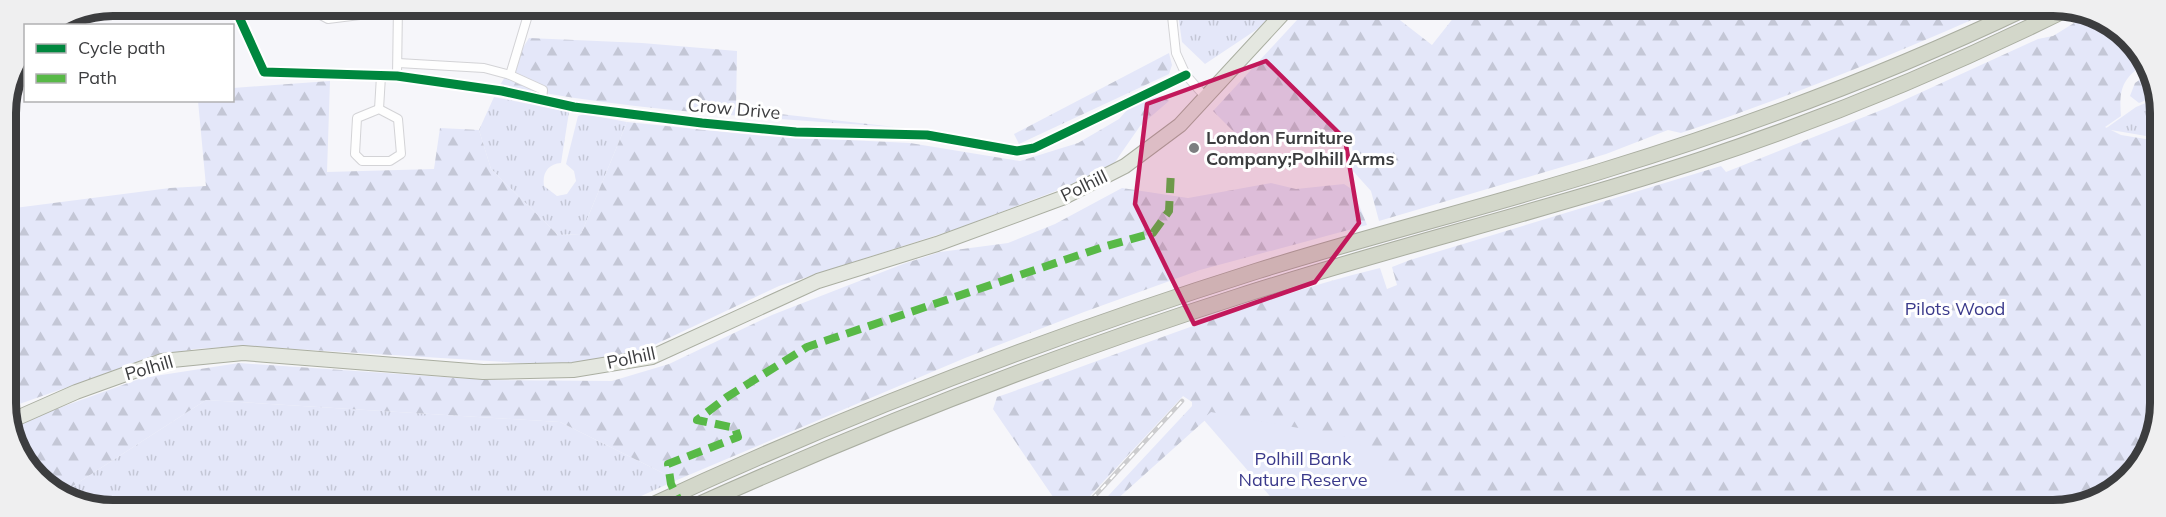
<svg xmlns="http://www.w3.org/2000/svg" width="2166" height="517" viewBox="0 0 2166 517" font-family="Mulish,sans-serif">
  <defs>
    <pattern id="grass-tufts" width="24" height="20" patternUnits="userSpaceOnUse" patternTransform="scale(1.5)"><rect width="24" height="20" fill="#e4e7f9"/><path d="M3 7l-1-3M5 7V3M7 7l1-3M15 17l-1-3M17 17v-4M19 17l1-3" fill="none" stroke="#c4c7d6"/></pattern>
    <pattern id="forest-firs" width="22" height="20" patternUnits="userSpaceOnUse" patternTransform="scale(1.5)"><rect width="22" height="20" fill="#e4e7f9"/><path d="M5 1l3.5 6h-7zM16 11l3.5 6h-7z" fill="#c4c7d6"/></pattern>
  </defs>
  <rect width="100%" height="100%" fill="#f6f6fa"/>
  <g fill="url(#grass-tufts)">
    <path d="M1177 7H1279L1265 24 1205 64 1182 42Z"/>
    <path d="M494 97 569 112 561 163C548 164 542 173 544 186L557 196 567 194 576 181 574 171 566 164 578 116 584 114 627 122 581 234 558 235 491 169 479 130Z"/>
    <path d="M2158 98V138L2105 129 2136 107Z"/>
    <path d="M206 400 560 422 677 480 612 509H92L62 493Z"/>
  </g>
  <g fill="url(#forest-firs)">
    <path d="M1309 7H1383L1432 45 1462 7 1998 8C1894 55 1789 97 1681 133L1668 130 1606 154 1379 221 1371 191 1353 171 1352 139 1296 137 1242 140 1213 111Z"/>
    <path d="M2087 15 2129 38 2143 65C2121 79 2119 92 2121 116L2105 127 2121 135 2158 141V425L2123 485 2059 511 1399 510 1212 414 1105 510H1095L1192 406V402L1183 396 1077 510H1062L993 409 997 397C1124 353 1249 300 1380 268L1387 289 1397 285 1392 267 1410 260 1721 166 1726 172 1889 107 2038 39 2053 36Z"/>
    <path d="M529 38 642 43 737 51 736 109 895 127C763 118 630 111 500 85Z"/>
    <path d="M1169 53 1172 65 1169 74 1019 144 1014 134Z"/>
    <path d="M2148 74 2158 95 2139 103 2130 96 2135 83Z"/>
    <path d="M330 81 327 172 434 169 440 128 479 130 491 169 558 235 581 234 627 122 765 136 910 143 1020 161 1078 143 1119 119 1128 109 1151 98 1166 96 1169 101 1140 126 1113 165 1092 177 962 227 779 286 633 355 554 365 246 346 194 349 139 362 8 408 7 209 170 188 206 186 198 101 232 100 233 88Z"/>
    <path d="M1271 183 1296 189 1344 184 1353 190 1367 225 1200 270 1084 312 965 358 677 480 560 422 206 400 62 493 38 480 10 429 45 413 142 378 239 363 487 380 612 381 669 364 772 315 903 264 940 252 1008 243 1055 224 1122 188 1188 198Z"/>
  </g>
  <path fill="#e4e7f9" d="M1211 412 1353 438 1427 510H1282L1203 419Z"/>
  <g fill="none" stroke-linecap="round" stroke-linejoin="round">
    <g stroke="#d3d3d6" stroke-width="10">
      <g id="minor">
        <path d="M234 6 264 72 397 76 502 91 574 107 702 123 796 132 927 135 1017 151 1034 148 1186 75"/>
        <path d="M304 6 328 19 399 10"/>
        <path d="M1171 7 1176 53 1186 75 1207 99"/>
        <path d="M398 63 484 68 510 75 543 90 542 100"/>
        <path d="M510 75 528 15 526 6"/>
        <path d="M397 76 398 6"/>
        <path d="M379 109 398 119 401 154 390 161H362L355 154 357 118Z"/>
        <path d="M379 109 381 76"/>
      </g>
    </g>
    <g stroke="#aaaea1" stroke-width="16">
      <path id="primary" d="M8 422 76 392 162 361 243 353 483 372 573 370 652 357 818 281 937 244 1062 198 1125 166 1180 125 1289 7"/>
    </g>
    <g stroke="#aaaea1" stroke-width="17">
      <g id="motorway">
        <path d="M644 509C842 416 1048 337 1257 271 1372 235 1490 206 1605 170 1749 126 1890 73 2026 8"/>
        <path d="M689 509C869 428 1052 356 1240 296 1392 247 1548 210 1700 160 1827 118 1950 67 2069 8"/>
      </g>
    </g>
    <use href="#minor" stroke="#fefefe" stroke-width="8"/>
    <use href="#primary" stroke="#e4e7e0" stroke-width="14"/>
    <use href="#motorway" stroke="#d3d7ca" stroke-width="15"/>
    <g stroke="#ccccce" stroke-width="4.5">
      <path id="rail" d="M1082 510 1182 401"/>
    </g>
    <use href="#rail" stroke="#fff" stroke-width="2" stroke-dasharray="7" stroke-linecap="butt"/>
    <path stroke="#58b947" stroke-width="8" stroke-dasharray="15 8" stroke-linecap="butt" d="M683 509 671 484 668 464 738 437 735 428 697 420 727 397 807 347 1103 247 1153 233 1169 211 1171 171"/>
    <g stroke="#fff" stroke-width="13">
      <path id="cycleway" d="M234 6 264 72 397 76 502 91 574 107 702 123 796 132 927 135 1017 151 1034 148 1186 75"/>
    </g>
    <use href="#cycleway" stroke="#00873e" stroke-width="9"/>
  </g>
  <path fill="#c2185b" fill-opacity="0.2" stroke="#c2185b" stroke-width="4.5" stroke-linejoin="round" d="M1266 61 1345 139 1359 223 1315 282 1194 324 1135 204 1147 104Z"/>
  <circle fill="#7d7e80" stroke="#fff" stroke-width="2" cx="1194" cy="148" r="6"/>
  <g text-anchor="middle" stroke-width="6" stroke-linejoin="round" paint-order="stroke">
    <g font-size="18" fill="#3c3d3f" stroke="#fff">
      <text transform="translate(734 109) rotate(5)" y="6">Crow Drive</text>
      <text transform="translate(1084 186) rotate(-26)" y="6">Polhill</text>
      <text transform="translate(631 358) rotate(-12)" y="6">Polhill</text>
      <text transform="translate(149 368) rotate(-16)" y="6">Polhill</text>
    </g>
    <g font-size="18" font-weight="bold" fill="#3c3d3f" stroke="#fff" text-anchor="start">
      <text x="1206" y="144">London Furniture<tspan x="1206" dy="21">Company;Polhill Arms</tspan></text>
    </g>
    <g font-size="18" fill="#3b3a8b" stroke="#fff">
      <text x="1955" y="315">Pilots Wood</text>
      <text x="1303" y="465">Polhill Bank<tspan x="1303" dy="21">Nature Reserve</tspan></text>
    </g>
  </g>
  <path d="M0 0H2166V517H0ZM113 16H2053A97 97 0 0 1 2150 113V403A97 97 0 0 1 2053 500H113A97 97 0 0 1 16 403V113A97 97 0 0 1 113 16Z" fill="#efeff0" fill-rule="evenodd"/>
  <path fill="none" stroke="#3c3d3f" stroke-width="8" d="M113 16H2053A97 97 0 0 1 2150 113V403A97 97 0 0 1 2053 500H113A97 97 0 0 1 16 403V113A97 97 0 0 1 113 16Z"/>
  <rect x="24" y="24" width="210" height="78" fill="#ffffff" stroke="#b1b1b2" stroke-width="1.5"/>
  <rect x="36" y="44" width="30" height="9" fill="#00873e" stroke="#b1b1b2" stroke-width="1.5"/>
  <text x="78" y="54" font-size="18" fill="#3c3d3f">Cycle path</text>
  <rect x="36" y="74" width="30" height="9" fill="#58b947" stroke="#b1b1b2" stroke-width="1.5"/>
  <text x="78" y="84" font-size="18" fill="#3c3d3f">Path</text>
</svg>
